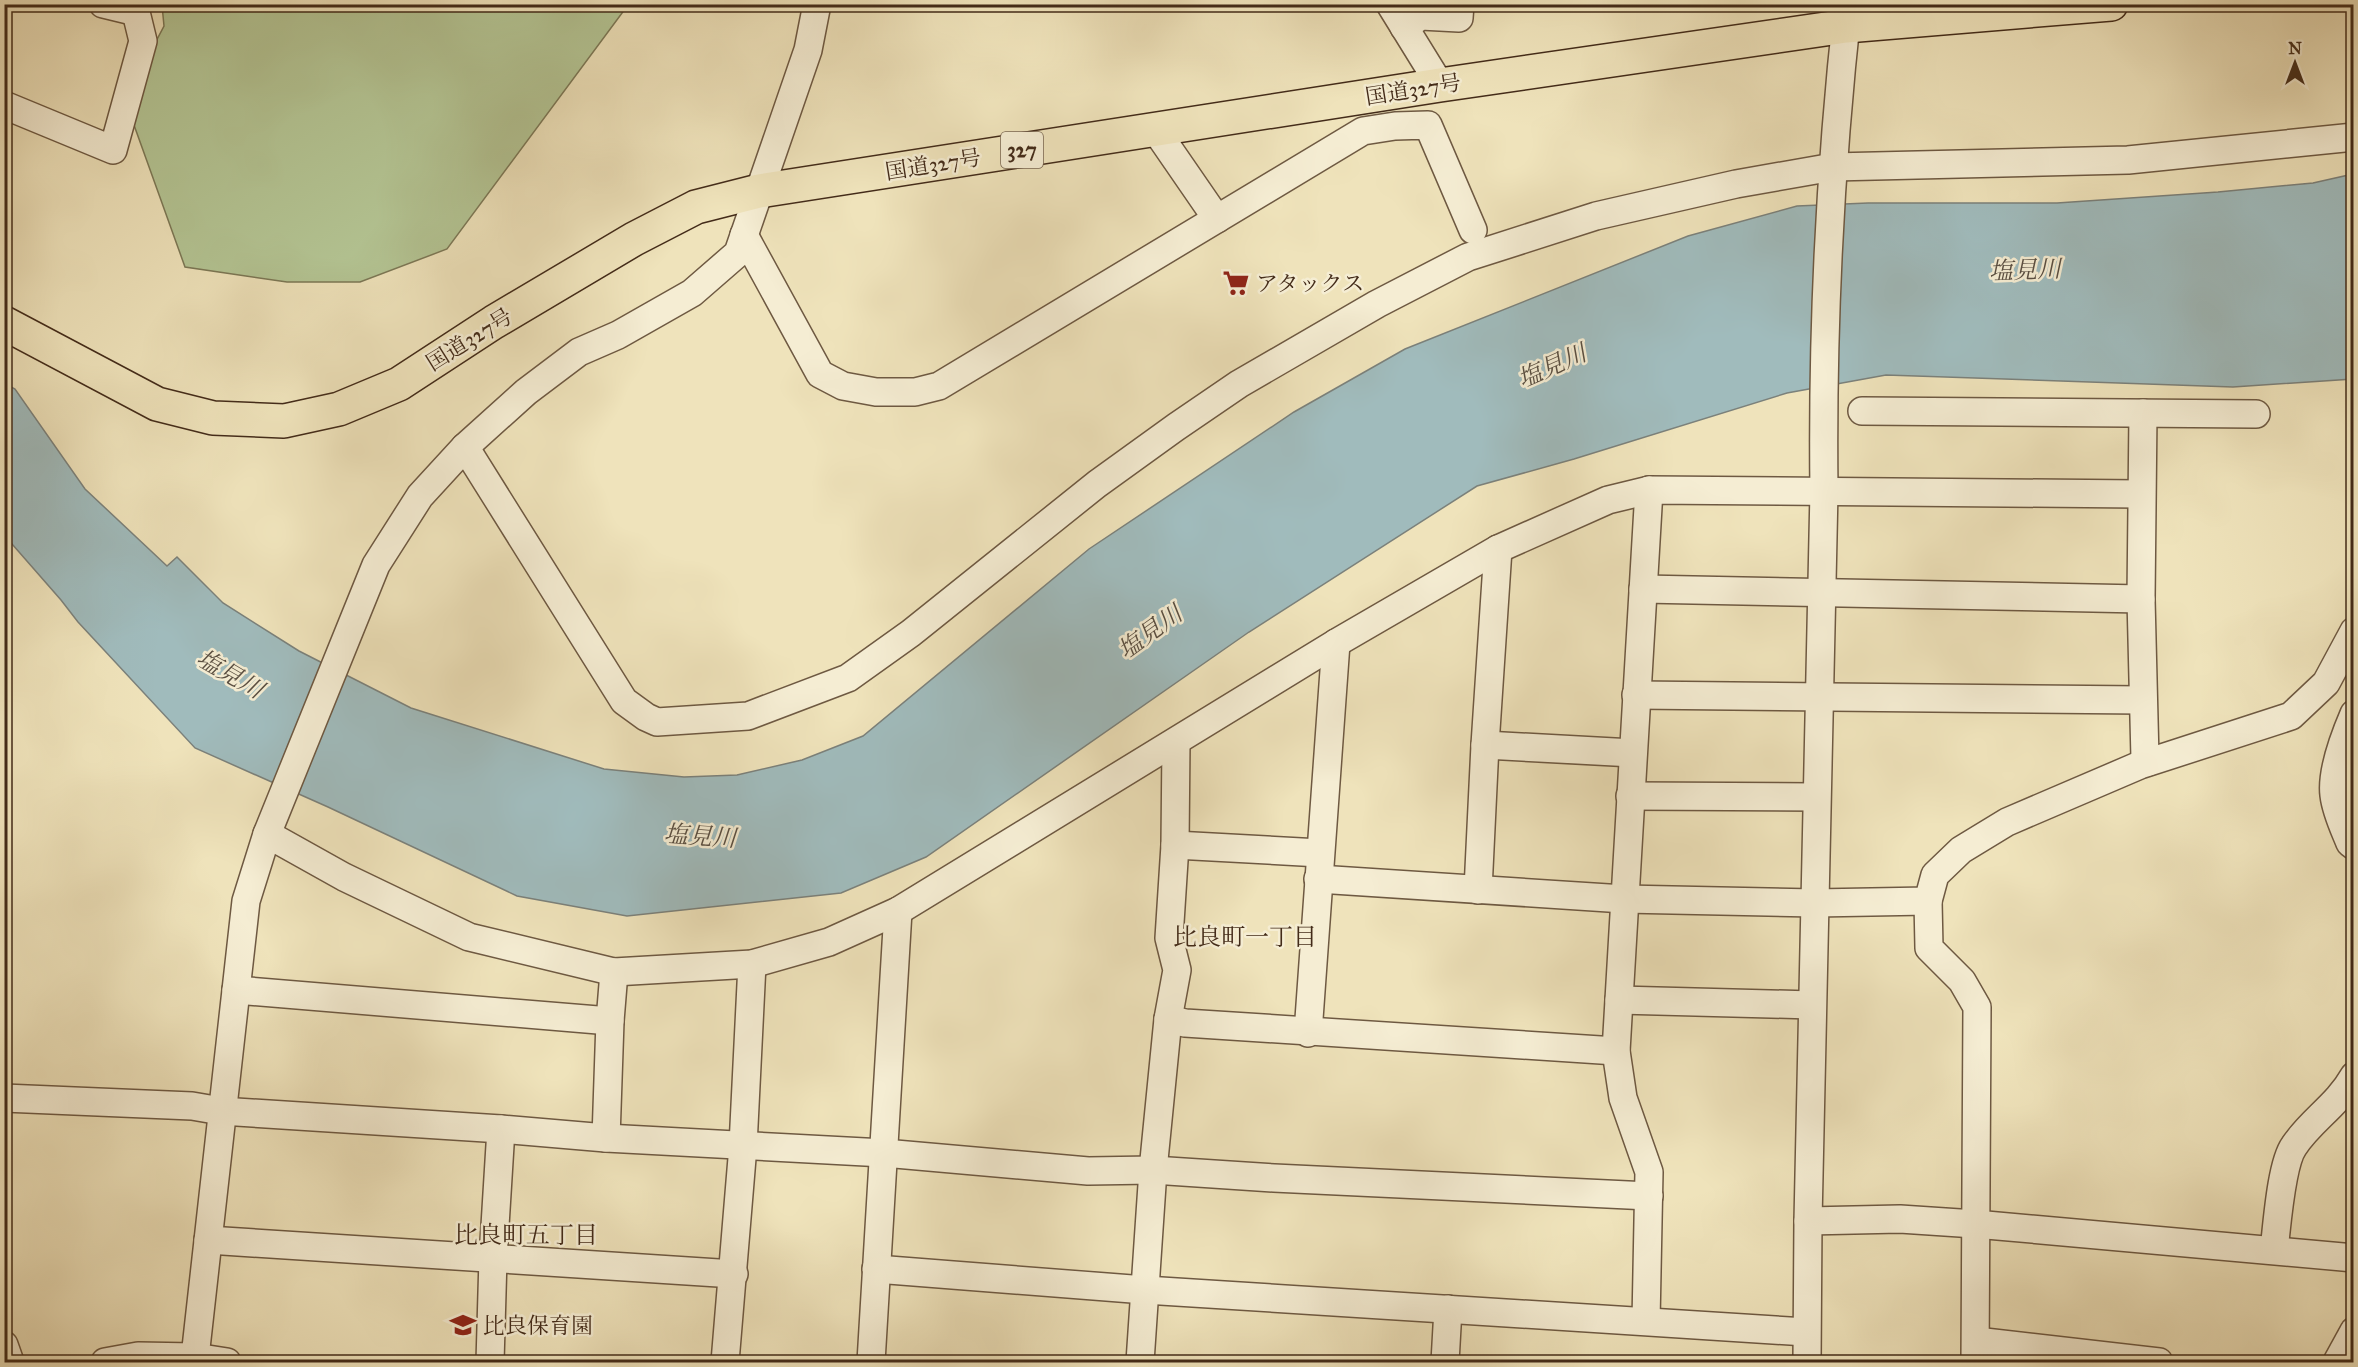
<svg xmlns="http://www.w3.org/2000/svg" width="2358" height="1367" viewBox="0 0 2358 1367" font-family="'IM FELL Great Primer','Noto Serif JP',serif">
  <rect width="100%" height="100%" fill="#efe3bb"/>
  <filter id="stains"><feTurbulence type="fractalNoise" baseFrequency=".00333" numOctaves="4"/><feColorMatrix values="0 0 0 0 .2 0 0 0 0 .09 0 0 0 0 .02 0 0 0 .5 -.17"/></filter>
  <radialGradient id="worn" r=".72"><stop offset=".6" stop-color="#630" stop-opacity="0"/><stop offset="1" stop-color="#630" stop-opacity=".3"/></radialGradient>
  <path fill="#b4c594" stroke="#7c7856" stroke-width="1.5" d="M162 5H628L447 249 360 282H287L185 267 125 100 164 26Z"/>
  <path fill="#a0bbbc" stroke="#7b817b" stroke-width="1.5" d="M2353 174V379L2233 387 1886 375 1787 393 1574 459 1477 486 1249 632 926 857 841 893 627 916 517 896 328 807 195 748 78 622 61 600 5 536 4 383 15 389 85 489 167 566 177 557 223 603 299 651 411 708 604 769 684 777 737 775 802 760 863 736 1089 549 1294 412 1405 349 1688 236 1797 206 1868 203H2057L2218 192 2313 183Z"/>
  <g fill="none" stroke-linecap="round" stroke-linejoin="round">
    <g stroke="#6e5942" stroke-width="30">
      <g id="minor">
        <path d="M103 4 136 12"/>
        <path d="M1390 4 1440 85"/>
        <path d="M1404 27 1421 16 1459 18 1460 4"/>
        <path d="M4 105 113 150 143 41 134 4"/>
        <path d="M1155 129 1217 219"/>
        <path d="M744 235 820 374 843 386 876 392H915L939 386 1363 131 1395 126 1428 125 1473 230"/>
        <path d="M1862 411 2256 414"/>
        <path d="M2143 413 2141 599 2145 759 2148 762"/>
        <path d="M465 447 624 701 646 717 657 722 748 716 848 678 911 633 1097 484 1176 427 1239 384 1377 304 1468 257 1596 216 1736 184 1833 167 2128 160 2354 137"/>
        <path d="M1643 589 2141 599"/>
        <path d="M1636 695 2143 700"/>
        <path d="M2354 714C2345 735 2331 772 2334 795 2336 812 2344 828 2350 843L2354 846"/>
        <path d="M1485 745 1633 753"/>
        <path d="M1630 796 1816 797"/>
        <path d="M267 834 344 877 469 937 614 972 752 964 829 942 898 911 1336 643 1498 549 1608 500 1649 490 2141 494"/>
        <path d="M1175 845 1320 853"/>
        <path d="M1318 879 1624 899 1815 903 1928 901 1935 875 1961 850 2007 822 2140 765 2291 716 2326 683 2354 631"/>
        <path d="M1478 890 1485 745 1498 549"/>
        <path d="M1928 901 1929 948 1962 981 1977 1007 1975 1362"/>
        <path d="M236 990 610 1021"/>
        <path d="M1619 1000 1812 1005"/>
        <path d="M1168 1019 1185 1023 1616 1051"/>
        <path d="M1308 1033 1336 643"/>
        <path d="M4 1098 192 1106 221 1111 501 1129 606 1138 884 1153 1088 1171 1153 1170 1274 1178 1649 1196"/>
        <path d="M606 1138 610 1021 614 972"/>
        <path d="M1808 1221 1900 1219 1975 1224 2354 1258"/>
        <path d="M208 1240 734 1274"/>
        <path d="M2274 1250C2277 1226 2281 1164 2294 1146 2311 1120 2337 1106 2354 1076"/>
        <path d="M876 1269 1145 1290 1806 1332"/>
        <path d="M1646 1321 1649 1172 1623 1098 1616 1051 1649 490"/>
        <path d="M1976 1341 2159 1362"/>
        <path d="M4 1345 10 1362"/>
        <path d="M195 1357 246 901 267 834 376 565 420 496 465 447 526 392 579 352 618 335 692 293 738 253 808 50 817 4"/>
        <path d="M105 1362 138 1356 195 1357 227 1362"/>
        <path d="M490 1362 493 1258 501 1129"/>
        <path d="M725 1362 743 1146 752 964"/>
        <path d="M871 1362 898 911"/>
        <path d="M1140 1362 1153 1170 1168 1019 1177 970 1169 938 1175 845 1176 742"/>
        <path d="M1445 1362 1448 1309"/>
        <path d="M1807 1362 1808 1221 1824 491C1822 329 1830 166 1848 4"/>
        <path d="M2337 1362 2354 1331"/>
      </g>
    </g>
    <g stroke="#432b19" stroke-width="36">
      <path id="highway" d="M4 323 157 404 213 418 284 421 339 409 399 384 494 322 634 239 696 207 759 191 1440 85 1846 26 2111 4"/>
    </g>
    <use href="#minor" stroke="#f5edd3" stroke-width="27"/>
    <use href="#highway" stroke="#efe3bb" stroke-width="33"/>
  </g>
  <defs>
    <g id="supermarket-bare" transform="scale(2.07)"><path d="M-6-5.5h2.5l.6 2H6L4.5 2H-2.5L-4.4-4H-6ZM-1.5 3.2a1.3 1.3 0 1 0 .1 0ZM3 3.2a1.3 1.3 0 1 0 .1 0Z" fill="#8f2418" stroke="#f5edd3" stroke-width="2.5" paint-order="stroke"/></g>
    <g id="school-bare" transform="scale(2.07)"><path d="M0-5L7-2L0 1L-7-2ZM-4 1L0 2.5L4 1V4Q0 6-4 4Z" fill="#8f2418" stroke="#f5edd3" stroke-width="2.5" paint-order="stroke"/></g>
  </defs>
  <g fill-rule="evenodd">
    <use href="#supermarket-bare" x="1236" y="283"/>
    <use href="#school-bare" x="463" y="1325"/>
  </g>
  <g text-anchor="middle" stroke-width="5" stroke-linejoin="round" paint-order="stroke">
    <rect fill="#f5edd3" stroke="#786551" stroke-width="1.5" x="1001" y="132" width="42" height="36" rx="4.5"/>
    <g font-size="21" font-weight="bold" fill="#432b19">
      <text x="1022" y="157">327</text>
    </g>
    <g font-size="22" fill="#432b19" stroke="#f5edd3">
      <text transform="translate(1413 89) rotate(-9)" y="8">国道327号</text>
      <text transform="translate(933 164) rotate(-9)" y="8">国道327号</text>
      <text transform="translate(469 339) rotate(-32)" y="8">国道327号</text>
    </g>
    <g font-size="22" fill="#432b19" stroke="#f5edd3" text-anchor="start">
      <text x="1256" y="291">アタックス</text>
      <text x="483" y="1333">比良保育園</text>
    </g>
    <g font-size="24" font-style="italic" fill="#5a4f42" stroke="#f5edd3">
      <text transform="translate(2025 270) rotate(-2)" y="8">塩見川</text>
      <text transform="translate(1552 366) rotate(-24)" y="8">塩見川</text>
      <text transform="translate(1150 632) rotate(-36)" y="8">塩見川</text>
      <text transform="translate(230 674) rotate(30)" y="8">塩見川</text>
      <text transform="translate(700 836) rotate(4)" y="8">塩見川</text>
    </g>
    <g font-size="24" fill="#432b19" stroke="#f5edd3">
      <text x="1245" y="945">比良町一丁目</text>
      <text x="526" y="1243">比良町五丁目</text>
    </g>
  </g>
  <rect width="2358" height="1367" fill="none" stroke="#efe3bb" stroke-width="24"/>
  <rect x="6" y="6" width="2346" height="1355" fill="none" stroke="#432b19" stroke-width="3"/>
  <rect x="12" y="12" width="2334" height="1343" fill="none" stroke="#432b19" stroke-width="1.5"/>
  <g transform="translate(2295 63)" stroke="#f5edd3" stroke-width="4.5" paint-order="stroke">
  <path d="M0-4.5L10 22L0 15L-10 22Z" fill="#432b19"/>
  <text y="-9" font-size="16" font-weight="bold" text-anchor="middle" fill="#432b19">N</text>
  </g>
  <rect width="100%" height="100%" filter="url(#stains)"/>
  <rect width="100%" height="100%" fill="url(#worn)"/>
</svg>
